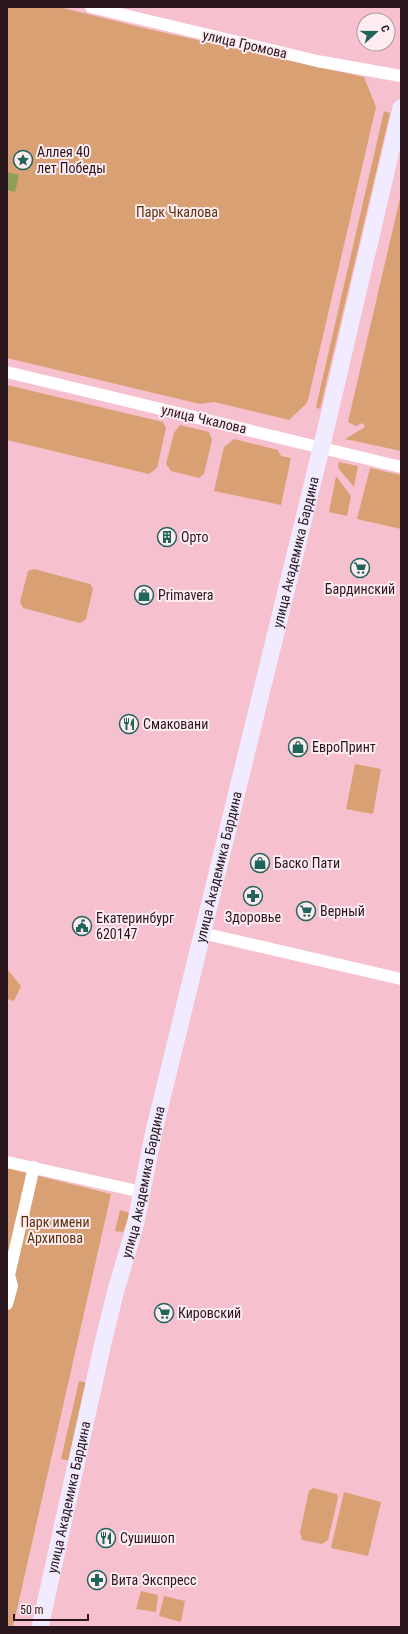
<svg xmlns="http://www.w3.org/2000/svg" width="408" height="1634" viewBox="0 0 408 1634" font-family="'Roboto Condensed',sans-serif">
  <rect width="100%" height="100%" fill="#f6c0cf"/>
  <g fill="#d8a073">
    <path d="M7 7H59L148 29 364 77 376 107 308 400 306 404 289 420 214 402 200 404 7 358Z"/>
    <path d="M384 111 390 113 320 409 316 407Z"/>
    <path d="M401 194V451L345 439 365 427 363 423 356 426 348 422Z"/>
    <path d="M7 385 163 422 166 428 157 468 149 474 7 440Z"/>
    <path d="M180 425 209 432 212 440 204 474 199 478 171 471 166 464 174 433Z"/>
    <path d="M234 439 278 450 281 456 291 458 281 505 214 491 224 447Z"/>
    <path d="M339 462 358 466 354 487 338 468Z"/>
    <path d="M370 468 401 475V529L357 519Z"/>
    <path d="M336 476 351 496 347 516 329 512Z"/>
    <path d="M34 569 90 584 93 589 86 619 80 623 23 608 20 602 28 571Z"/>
    <path d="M355 764 381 769 373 814 346 809Z"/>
    <path d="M7 969 21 986 14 1001 7 999Z"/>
    <path d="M7 1168 111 1194 13 1627H7Z"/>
    <path d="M120 1210 130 1213 123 1232 115 1231Z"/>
    <path d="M79 1381 88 1383 70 1461 61 1459Z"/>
    <path d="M313 1488 337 1494 338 1498 328 1540 322 1544 302 1540 300 1532 309 1491Z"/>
    <path d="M344 1492 381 1502 368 1556 331 1548Z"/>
    <path d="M141 1591 158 1595 156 1612 136 1609Z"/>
    <path d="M164 1596 185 1601 181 1622 159 1616Z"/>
  </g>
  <path fill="#8e9f56" d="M7 172 19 175 15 192 7 190Z"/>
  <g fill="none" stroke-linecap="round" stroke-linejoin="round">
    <g stroke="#fff" stroke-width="12">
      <path d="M91 7 317 61 401 76"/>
      <path d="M7 372 401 467"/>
      <path d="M202 933 401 979"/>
      <path d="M7 1162 142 1192"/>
      <path d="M7 1279 9 1275 34 1167"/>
      <path d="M7 1304 12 1286 9 1275"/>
    </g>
    <path stroke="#f1ebff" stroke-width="17" id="s1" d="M40 1627 103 1343 116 1290 135 1226 154 1131 327 424 401 108"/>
  </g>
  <defs>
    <g id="sight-ring" transform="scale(1)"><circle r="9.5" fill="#feecf1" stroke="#1e655a" stroke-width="1.5"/><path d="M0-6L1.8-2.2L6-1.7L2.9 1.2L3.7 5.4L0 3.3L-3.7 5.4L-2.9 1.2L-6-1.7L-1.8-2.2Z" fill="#1e655a"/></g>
    <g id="building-ring" transform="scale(1)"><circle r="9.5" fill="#feecf1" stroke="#1e655a" stroke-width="1.5"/><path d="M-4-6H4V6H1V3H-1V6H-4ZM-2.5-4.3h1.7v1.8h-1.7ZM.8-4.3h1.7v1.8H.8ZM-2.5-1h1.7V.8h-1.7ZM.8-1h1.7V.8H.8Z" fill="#1e655a"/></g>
    <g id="supermarket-ring" transform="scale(1)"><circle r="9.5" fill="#feecf1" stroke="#1e655a" stroke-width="1.5"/><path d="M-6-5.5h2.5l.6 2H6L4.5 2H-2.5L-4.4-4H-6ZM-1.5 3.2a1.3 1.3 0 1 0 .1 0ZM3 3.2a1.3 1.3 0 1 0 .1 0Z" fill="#1e655a"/></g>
    <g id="shop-ring" transform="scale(1)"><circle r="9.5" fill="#feecf1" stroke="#1e655a" stroke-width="1.5"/><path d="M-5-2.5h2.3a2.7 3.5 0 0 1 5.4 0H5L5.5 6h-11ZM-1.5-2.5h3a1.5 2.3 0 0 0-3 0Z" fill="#1e655a"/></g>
    <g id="restaurant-ring" transform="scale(1)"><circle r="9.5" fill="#feecf1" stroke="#1e655a" stroke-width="1.5"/><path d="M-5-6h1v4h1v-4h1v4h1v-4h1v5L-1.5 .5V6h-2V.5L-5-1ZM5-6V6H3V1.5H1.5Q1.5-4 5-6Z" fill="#1e655a"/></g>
    <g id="pharmacy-ring" transform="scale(1)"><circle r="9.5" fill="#feecf1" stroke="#1e655a" stroke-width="1.5"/><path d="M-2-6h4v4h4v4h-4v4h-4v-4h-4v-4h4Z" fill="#1e655a"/></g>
    <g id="civic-ring" transform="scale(1)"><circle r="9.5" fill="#feecf1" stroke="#1e655a" stroke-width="1.5"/><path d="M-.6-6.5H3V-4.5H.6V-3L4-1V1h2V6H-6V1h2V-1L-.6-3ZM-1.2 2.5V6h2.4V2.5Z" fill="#1e655a"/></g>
  </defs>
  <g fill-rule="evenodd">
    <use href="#sight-ring" x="23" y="160"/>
    <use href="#building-ring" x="167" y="537"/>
    <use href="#supermarket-ring" x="360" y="568"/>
    <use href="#shop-ring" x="144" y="595"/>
    <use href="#restaurant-ring" x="129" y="724"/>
    <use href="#shop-ring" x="298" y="747"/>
    <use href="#shop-ring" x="260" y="863"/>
    <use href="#pharmacy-ring" x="253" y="896"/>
    <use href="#supermarket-ring" x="306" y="911"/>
    <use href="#civic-ring" x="82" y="926"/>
    <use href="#supermarket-ring" x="164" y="1313"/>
    <use href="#restaurant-ring" x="106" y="1538"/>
    <use href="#pharmacy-ring" x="97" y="1580"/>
  </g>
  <g text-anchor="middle" stroke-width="4" stroke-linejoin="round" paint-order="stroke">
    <g font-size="14" fill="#2a171d" stroke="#feecf1">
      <text transform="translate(245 44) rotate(13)" y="5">улица Громова</text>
      <text transform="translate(204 419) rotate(13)" y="5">улица Чкалова</text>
      <text dy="5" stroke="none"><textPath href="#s1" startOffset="1105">улица Академика Бардина</textPath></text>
      <text dy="5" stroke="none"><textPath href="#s1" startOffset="781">улица Академика Бардина</textPath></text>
      <text dy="5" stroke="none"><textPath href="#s1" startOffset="457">улица Академика Бардина</textPath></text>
      <text dy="5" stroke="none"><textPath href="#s1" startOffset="133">улица Академика Бардина</textPath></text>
    </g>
    <g font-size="14" fill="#2a171d" stroke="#feecf1" text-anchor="start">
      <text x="37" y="157">Аллея 40<tspan x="37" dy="16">лет Победы</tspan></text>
      <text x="181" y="542">Орто</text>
      <text x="360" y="594" text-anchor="middle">Бардинский</text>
      <text x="158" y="600">Primavera</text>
      <text x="143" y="729">Смаковани</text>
      <text x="312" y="752">ЕвроПринт</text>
      <text x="274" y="868">Баско Пати</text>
      <text x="320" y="916">Верный</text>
      <text x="253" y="922" text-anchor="middle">Здоровье</text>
      <text x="96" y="923">Екатеринбург<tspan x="96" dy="16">620147</tspan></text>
      <text x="178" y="1318">Кировский</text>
      <text x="120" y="1543">Сушишоп</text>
      <text x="111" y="1585">Вита Экспресс</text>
    </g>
    <g font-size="14" fill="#5b320a" stroke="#feecf1">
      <text x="177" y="217">Парк Чкалова</text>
      <text x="55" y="1227">Парк имени<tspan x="55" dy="16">Архипова</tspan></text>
    </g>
  </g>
  <rect width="408" height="1634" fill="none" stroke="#2a171d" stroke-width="16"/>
  <g transform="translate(376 32) rotate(69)"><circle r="19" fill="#feecf1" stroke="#a9979c"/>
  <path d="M0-3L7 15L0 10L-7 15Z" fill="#1e655a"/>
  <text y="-6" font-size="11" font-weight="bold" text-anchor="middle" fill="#2a171d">С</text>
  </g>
  <path d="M14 1614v6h74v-6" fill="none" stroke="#2a171d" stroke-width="2"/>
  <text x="20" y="1614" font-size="12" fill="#2a171d" stroke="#feecf1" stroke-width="3" paint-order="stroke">50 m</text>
</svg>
